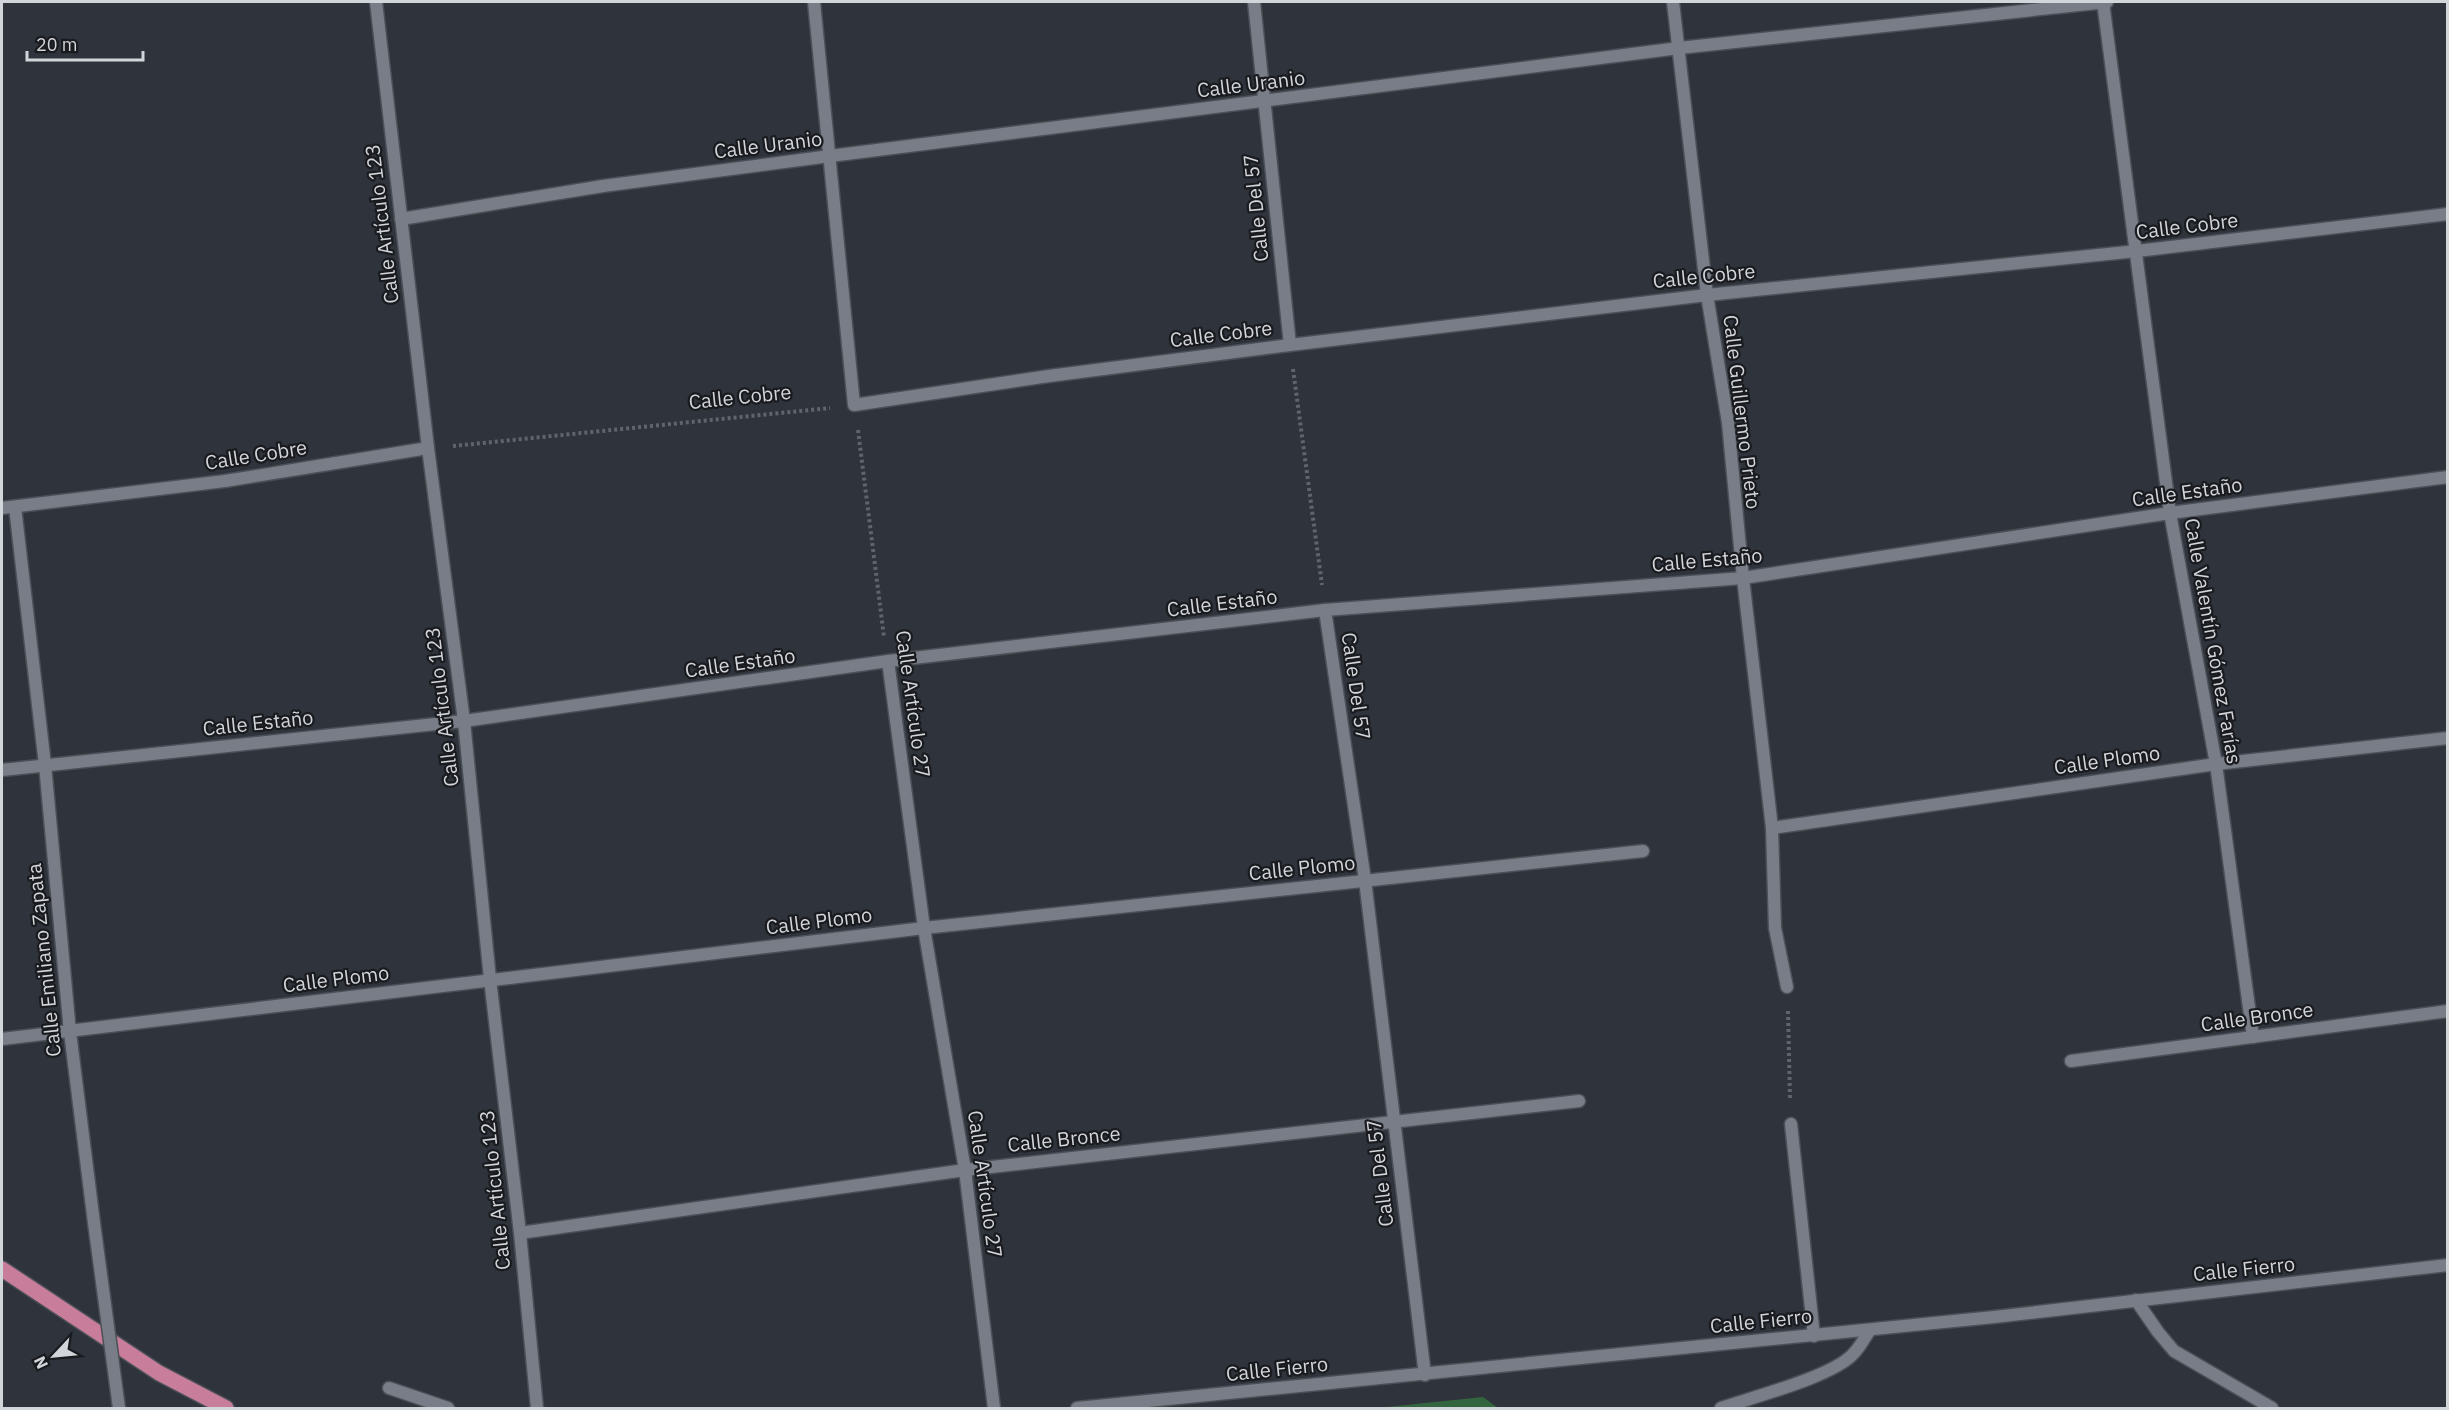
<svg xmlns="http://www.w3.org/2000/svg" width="2449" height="1410" viewBox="0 0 2449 1410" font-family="'IBM Plex Sans',sans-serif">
  <rect width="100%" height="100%" fill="#2f333c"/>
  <path fill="#33663e" d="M1483 1397 1498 1408H1377Z"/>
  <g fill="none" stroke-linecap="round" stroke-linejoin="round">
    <g stroke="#4b4f56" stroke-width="15">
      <g id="minor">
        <path d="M376 2 428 448 464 721 490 979 520 1233 537 1408"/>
        <path d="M814 2 854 405 1049 376 1290 345 1707 295 2137 251 2448 214"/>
        <path d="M1254 2 1290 345"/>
        <path d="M1673 2 1707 295 1728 423 1743 578 1772 828 1775 928 1787 987"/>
        <path d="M2103 2 2170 513 2216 764 2253 1037"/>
        <path d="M401 219 603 186 830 156 1679 48 2107 2"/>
        <path d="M15 507 45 765 70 1032 94 1223"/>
        <path d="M2 508 225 481 428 448"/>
        <path d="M1325 610 1365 880 1425 1375"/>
        <path d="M888 661 924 928 965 1170 994 1408"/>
        <path d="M2 770 464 721 888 661 1325 610 1743 578 2170 513 2448 477"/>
        <path d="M1772 828 2216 764 2448 738"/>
        <path d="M2 1039 924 928 1643 851"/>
        <path d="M2071 1061 2448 1011"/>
        <path d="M1791 1124 1814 1336"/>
        <path d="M520 1233 965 1170 1579 1101"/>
        <path d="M2136 1300 2158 1332 2174 1351 2272 1408"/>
        <path d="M389 1388 448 1408"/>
        <path d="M1077 1408 1994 1317 2448 1265"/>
        <path d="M1721 1408C1753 1397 1835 1376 1854 1353 1860 1347 1865 1337 1870 1330"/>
      </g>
    </g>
    <g stroke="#4b4f56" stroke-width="18">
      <path id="primary" d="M2 1269 159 1373 226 1408"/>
    </g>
    <g stroke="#60646c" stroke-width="4" stroke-dasharray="3 3" stroke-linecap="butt">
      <path d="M1293 369 1322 585"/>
      <path d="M858 430 884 637"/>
      <path d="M453 446 830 408"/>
      <path d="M1788 1011 1790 1099"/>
    </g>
    <use href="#minor" stroke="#797d87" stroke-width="12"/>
    <use href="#primary" stroke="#c87e9a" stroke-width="15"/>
    <g stroke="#4b4f56" stroke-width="15" stroke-linecap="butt">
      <path id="minor-bridge" d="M94 1223 119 1408"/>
    </g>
    <use href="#minor-bridge" stroke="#797d87" stroke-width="12"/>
  </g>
  <g text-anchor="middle" stroke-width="4.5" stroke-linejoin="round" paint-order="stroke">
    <g font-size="20" fill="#d2d5da" stroke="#191b1f">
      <text transform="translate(1251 84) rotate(-7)" y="7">Calle Uranio</text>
      <text transform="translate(768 145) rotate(-7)" y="7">Calle Uranio</text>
      <text transform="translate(1256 208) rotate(-96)" y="7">Calle Del 57</text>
      <text transform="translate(382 224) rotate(-97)" y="7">Calle Artículo 123</text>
      <text transform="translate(2187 226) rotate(-7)" y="7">Calle Cobre</text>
      <text transform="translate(1704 276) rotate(-6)" y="7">Calle Cobre</text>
      <text transform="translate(1221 334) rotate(-7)" y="7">Calle Cobre</text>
      <text transform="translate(740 397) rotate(-6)" y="7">Calle Cobre</text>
      <text transform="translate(1742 412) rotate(83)" y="7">Calle Guillermo Prieto</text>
      <text transform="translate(256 455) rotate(-9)" y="7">Calle Cobre</text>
      <text transform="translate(2187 492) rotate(-8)" y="7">Calle Estaño</text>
      <text transform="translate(1707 560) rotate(-5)" y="7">Calle Estaño</text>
      <text transform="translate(1222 603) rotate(-7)" y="7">Calle Estaño</text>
      <text transform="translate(2213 641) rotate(80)" y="7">Calle Valentín Gómez Farías</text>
      <text transform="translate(740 663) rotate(-8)" y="7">Calle Estaño</text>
      <text transform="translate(1356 686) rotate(82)" y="7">Calle Del 57</text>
      <text transform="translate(913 704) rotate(82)" y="7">Calle Artículo 27</text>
      <text transform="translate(442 707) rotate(-97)" y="7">Calle Artículo 123</text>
      <text transform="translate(258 723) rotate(-6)" y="7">Calle Estaño</text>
      <text transform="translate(2107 760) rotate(-8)" y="7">Calle Plomo</text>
      <text transform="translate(1302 868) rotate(-6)" y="7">Calle Plomo</text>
      <text transform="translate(819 921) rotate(-7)" y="7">Calle Plomo</text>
      <text transform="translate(44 960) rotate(-96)" y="7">Calle Emiliano Zapata</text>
      <text transform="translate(336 979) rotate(-7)" y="7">Calle Plomo</text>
      <text transform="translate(2257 1017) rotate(-8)" y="7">Calle Bronce</text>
      <text transform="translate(1064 1139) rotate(-6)" y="7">Calle Bronce</text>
      <text transform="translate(1380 1173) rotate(-97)" y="7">Calle Del 57</text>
      <text transform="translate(985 1184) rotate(82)" y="7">Calle Artículo 27</text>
      <text transform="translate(495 1190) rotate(-96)" y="7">Calle Artículo 123</text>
      <text transform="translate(2244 1269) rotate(-6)" y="7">Calle Fierro</text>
      <text transform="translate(1761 1321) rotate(-6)" y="7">Calle Fierro</text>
      <text transform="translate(1277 1369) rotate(-6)" y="7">Calle Fierro</text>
    </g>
  </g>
  <rect width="2449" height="1410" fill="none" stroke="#d2d5da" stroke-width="6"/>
  <g transform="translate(54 1356) rotate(244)" stroke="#191b1f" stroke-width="4.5" paint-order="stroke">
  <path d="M0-4.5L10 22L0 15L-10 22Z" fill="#d2d5da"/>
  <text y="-9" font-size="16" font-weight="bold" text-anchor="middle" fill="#d2d5da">N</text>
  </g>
  <path d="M27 51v9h116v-9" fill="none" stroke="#d2d5da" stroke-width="3"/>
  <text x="36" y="51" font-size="18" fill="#d2d5da" stroke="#191b1f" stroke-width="4.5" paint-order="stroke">20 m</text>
</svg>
